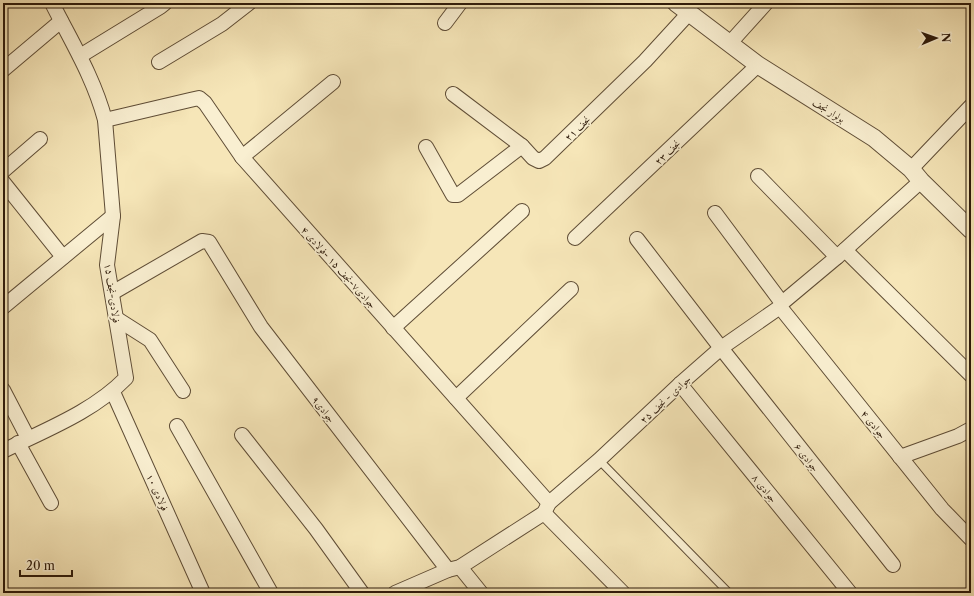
<svg xmlns="http://www.w3.org/2000/svg" width="974" height="596" viewBox="0 0 974 596" font-family="'Libre Caslon Text',Amiri,serif">
  <rect width="100%" height="100%" fill="#f6e6b8"/>
  <filter id="stains"><feTurbulence type="fractalNoise" baseFrequency=".005" numOctaves="4"/><feColorMatrix values="0 0 0 0 .2 0 0 0 0 .09 0 0 0 0 .02 0 0 0 .5 -.17"/></filter>
  <radialGradient id="worn" r=".72"><stop offset=".6" stop-color="#630" stop-opacity="0"/><stop offset="1" stop-color="#630" stop-opacity=".3"/></radialGradient>
  <g fill="none" stroke-linecap="round" stroke-linejoin="round">
    <g stroke="#5f4d36" stroke-width="9">
      <path id="service" d="M599 460 729 593"/>
    </g>
    <g stroke="#5f4d36" stroke-width="16">
      <g id="minor">
        <path d="M445 23 460 3"/>
        <path d="M730 43 766 3"/>
        <path d="M80 56 160 7 165 3"/>
        <path d="M159 62 222 24 249 3"/>
        <path d="M3 70 61 21"/>
        <path d="M453 94 522 146 533 158 539 161 545 158 645 61 689 13"/>
        <path d="M105 120 190 100 199 98 205 103 242 157 549 503"/>
        <path d="M426 147 453 195H458L522 146"/>
        <path d="M242 157 333 82"/>
        <path d="M911 169 971 106"/>
        <path d="M3 171 40 139"/>
        <path d="M758 176 837 257"/>
        <path d="M3 182 63 257"/>
        <path d="M715 213 782 303"/>
        <path d="M575 238 758 65"/>
        <path d="M637 239 721 348 893 565"/>
        <path d="M845 250 971 375"/>
        <path d="M112 293 202 241 209 242 261 327 448 570"/>
        <path d="M3 307 113 216"/>
        <path d="M780 307 942 509 971 539"/>
        <path d="M117 319 150 340 183 391"/>
        <path d="M393 328 522 211"/>
        <path d="M680 384 850 593"/>
        <path d="M3 390 28 438"/>
        <path d="M113 392 203 593"/>
        <path d="M456 398 571 289"/>
        <path d="M177 426 271 593"/>
        <path d="M242 435 316 529 362 593"/>
        <path d="M18 443 51 503"/>
        <path d="M3 451C45 430 93 412 126 378L107 265 113 216 105 120C94 78 71 41 52 3"/>
        <path d="M900 457 958 436 971 429"/>
        <path d="M544 513 623 593"/>
        <path d="M460 567 481 593"/>
        <path d="M395 593 448 570 460 567 544 513 549 503 599 460 680 384 721 348 780 307 782 303 837 257 921 181"/>
      </g>
    </g>
    <g stroke="#5f4d36" stroke-width="19">
      <path id="tertiary" d="M676 3 758 65 874 138 911 169 921 181 971 230"/>
    </g>
    <use href="#service" stroke="#f9efd1" stroke-width="7"/>
    <use href="#minor" stroke="#f9efd1" stroke-width="14"/>
    <use href="#tertiary" stroke="#f9efd1" stroke-width="17"/>
  </g>
  <g text-anchor="middle" stroke-width="3.5" stroke-linejoin="round" paint-order="stroke">
    <g font-size="10" fill="#2d1a0a" stroke="#f9efd1">
      <text transform="translate(829 110) rotate(32)" y="4">بولوار نجف</text>
      <text transform="translate(577 128) rotate(-44)" y="4">نجف ۲۱</text>
      <text transform="translate(667 152) rotate(-44)" y="4">نجف ۲۳</text>
      <text transform="translate(339 267) rotate(48)" y="4">جوادی۷-نجف ۱۵ -فولادی ۴</text>
      <text transform="translate(113 293) rotate(82)" y="4">فولادی-نجف ۱۵</text>
      <text transform="translate(665 399) rotate(-43)" y="4">جوادی - نجف ۲۵</text>
      <text transform="translate(324 409) rotate(52)" y="4">جوادی۹</text>
      <text transform="translate(874 424) rotate(51)" y="4">جوادی ۴</text>
      <text transform="translate(807 457) rotate(52)" y="4">جوادی ۶</text>
      <text transform="translate(765 488) rotate(51)" y="4">جوادی ۸</text>
      <text transform="translate(158 492) rotate(66)" y="4">فولادی ۱۰</text>
    </g>
  </g>
  <rect width="974" height="596" fill="none" stroke="#f6e6b8" stroke-width="16"/>
  <rect x="4" y="4" width="966" height="588" fill="none" stroke="#2d1a0a" stroke-width="2"/>
  <rect x="8" y="8" width="958" height="580" fill="none" stroke="#2d1a0a"/>
  <g transform="translate(936 38) rotate(88)" stroke="#f9efd1" stroke-width="3" paint-order="stroke">
  <path d="M0-3L7 15L0 10L-7 15Z" fill="#2d1a0a"/>
  <text y="-6" font-size="11" font-weight="bold" text-anchor="middle" fill="#2d1a0a">N</text>
  </g>
  <path d="M20 570v6h52v-6" fill="none" stroke="#2d1a0a" stroke-width="2"/>
  <text x="26" y="570" font-size="12" fill="#2d1a0a" stroke="#f9efd1" stroke-width="3" paint-order="stroke">20 m</text>
  <rect width="100%" height="100%" filter="url(#stains)"/>
  <rect width="100%" height="100%" fill="url(#worn)"/>
</svg>
